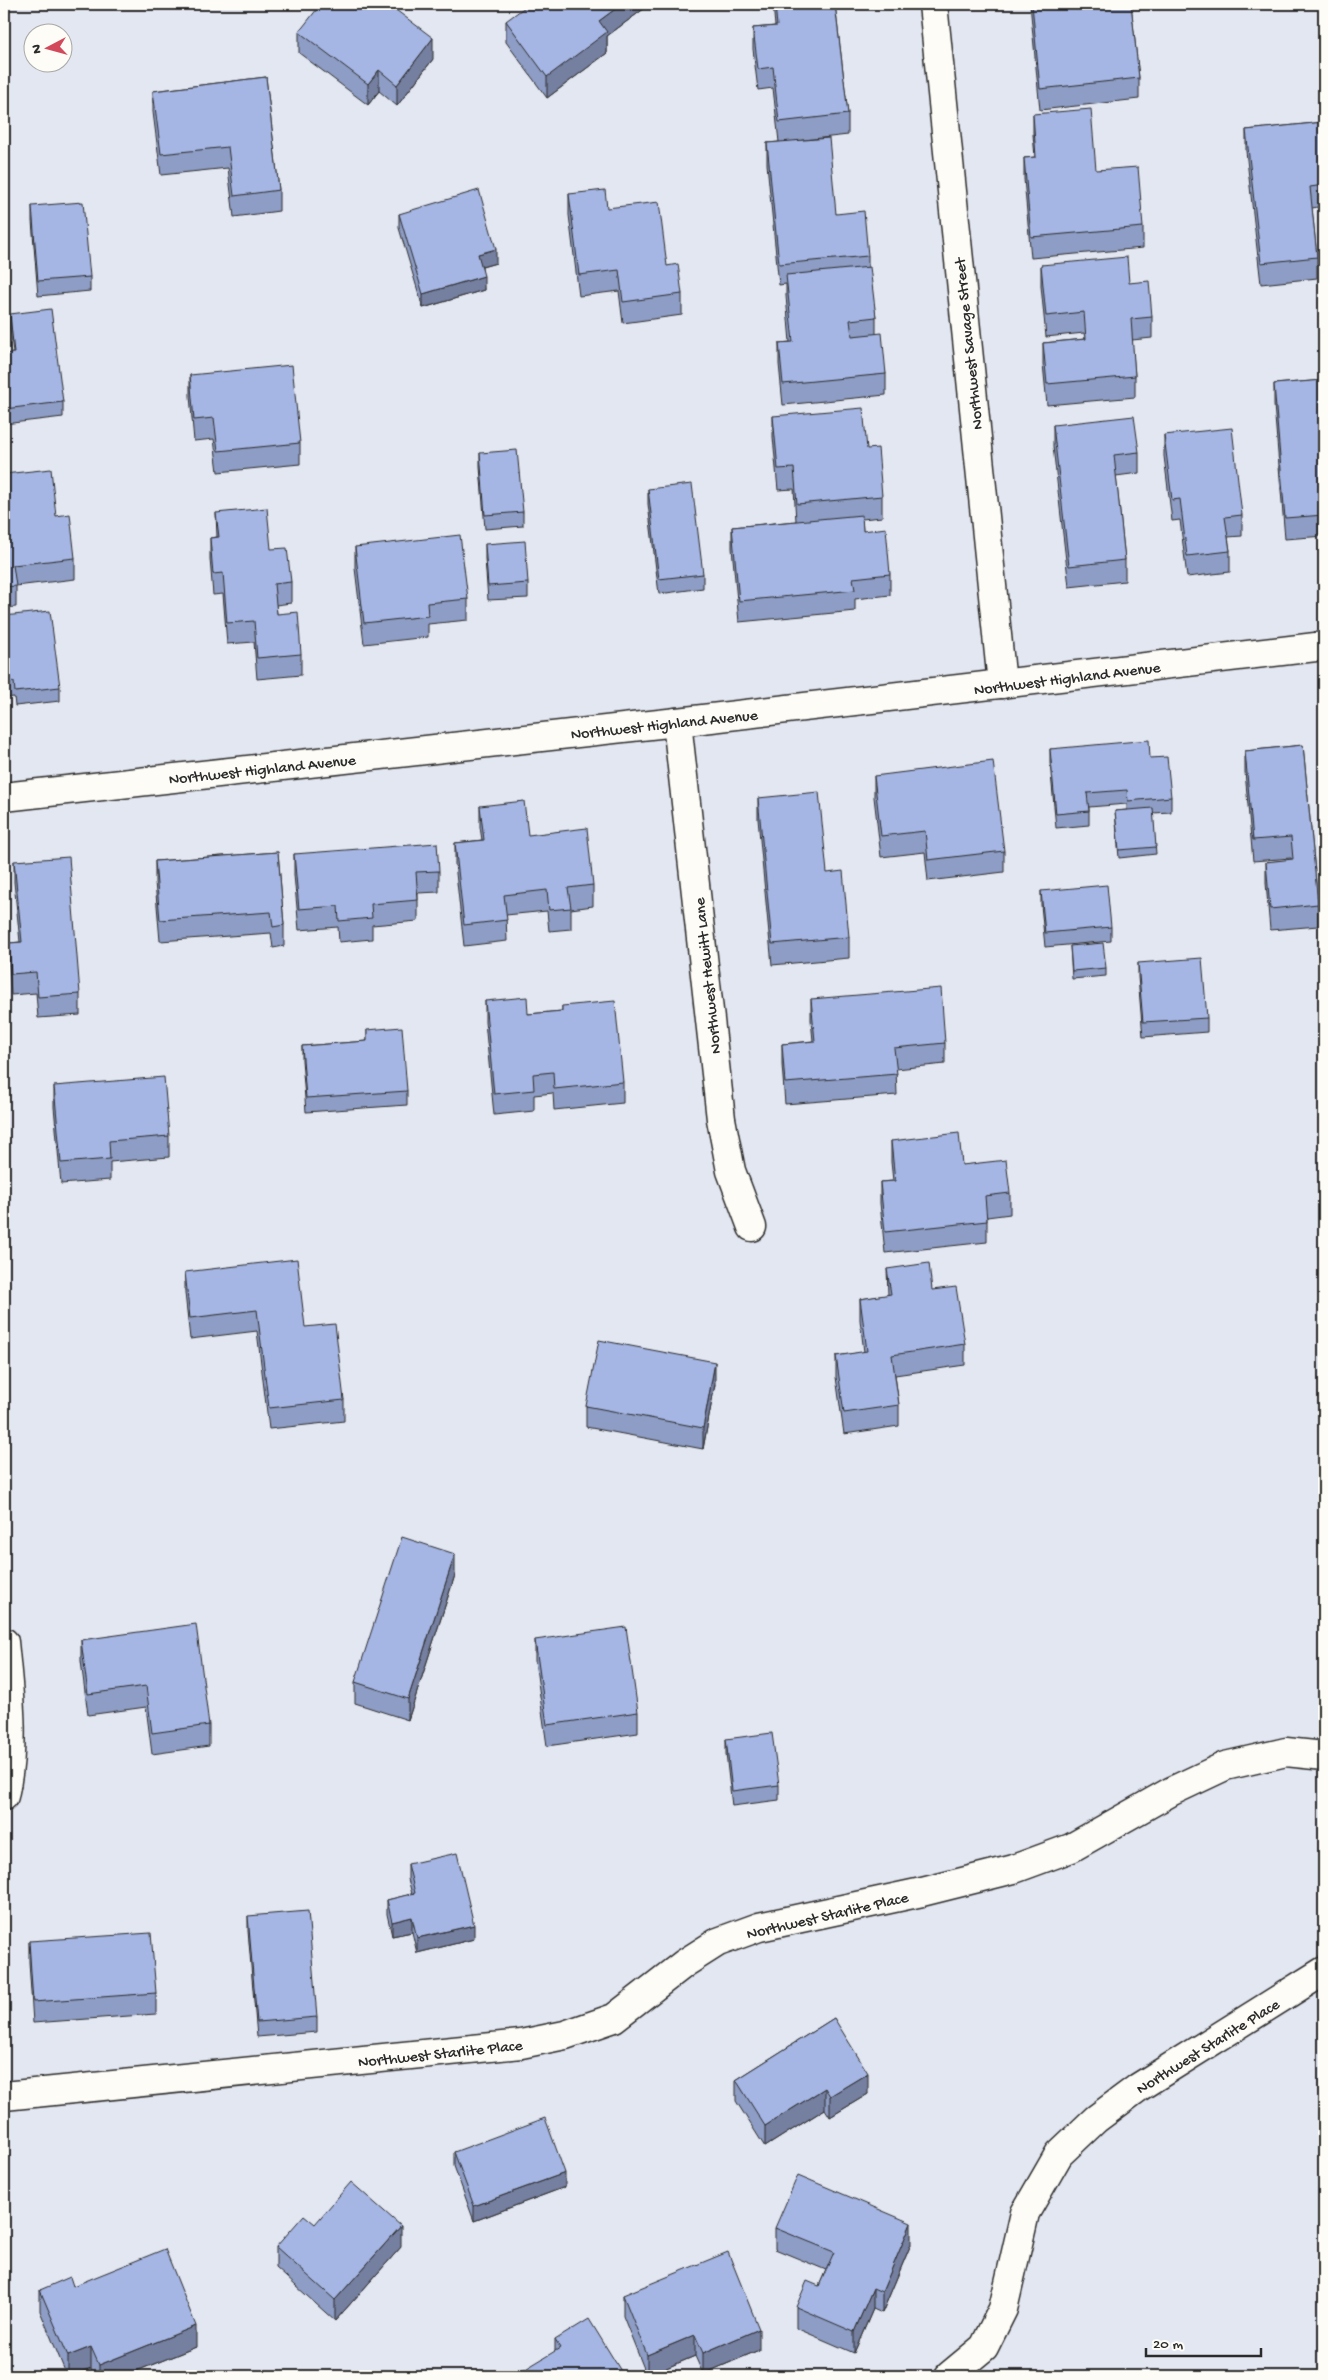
<svg xmlns="http://www.w3.org/2000/svg" width="1328" height="2380" viewBox="0 0 1328 2380" font-family="'Gochi Hand',sans-serif">
  <rect width="100%" height="100%" fill="#e3e7f2"/>
  <filter id="ink" filterUnits="userSpaceOnUse"><feTurbulence type="fractalNoise" baseFrequency=".02" numOctaves="2"/><feDisplacementMap in="SourceGraphic" scale="10" xChannelSelector="R" yChannelSelector="G"/><feConvolveMatrix kernelMatrix="1 2 1 2 8 2 1 2 1" color-interpolation-filters="sRGB"/></filter>
  <g filter="url(#ink)">
    <g fill="none" stroke-linecap="round" stroke-linejoin="round">
      <g stroke="#2b2b2b" stroke-width="31">
        <g id="street">
          <path d="M677 722 721 1119 731 1171 752 1227"/>
          <path d="M4 1642C9 1693 16 1745 4 1796"/>
          <path d="M4 2096 521 2044 565 2035 614 2018 685 1963 718 1942 759 1927 922 1892 1014 1869 1071 1848 1172 1791 1225 1766 1286 1752 1324 1756"/>
          <path d="M949 2376 984 2347 1003 2309 1025 2213 1059 2154 1096 2119 1139 2087 1324 1971"/>
        </g>
      </g>
      <g stroke="#2b2b2b" stroke-width="31">
        <g id="secondary">
          <path d="M933 4 1002 684"/>
          <path d="M4 797 677 722 1324 646"/>
        </g>
      </g>
      <use href="#street" stroke="#fdfcf7" stroke-width="28"/>
      <use href="#secondary" stroke="#fdfcf7" stroke-width="28"/>
    </g>
    <g fill="#8e9dc5" stroke="#2b2b2b">
      <path d="M645 4V8L607 36V53L547 98 506 42V21Z"/>
      <path d="M773 4H835L848 114V135L795 141 836 214 868 256V267L876 317V334L886 374V395L783 405 779 364V343L790 342 786 296V284L779 285 767 164V143L779 142 773 88 758 90 753 49V28L775 26Z"/>
      <path d="M1030 4H1131L1139 78V99L1040 110Z"/>
      <path d="M299 32 433 59 397 106 379 91 368 105 299 53Z"/>
      <path d="M266 77 279 190V211L234 217 228 168 161 175 153 112V91Z"/>
      <path d="M1033 114 1143 227V248L1031 258 1024 179V158L1035 157 1033 135Z"/>
      <path d="M1324 122V206L1312 208 1317 257V278L1261 284 1246 151V130Z"/>
      <path d="M569 194 607 208 667 266 682 294V315L623 323 619 291 579 296 569 215Z"/>
      <path d="M32 206 90 277V291L38 296 32 221Z"/>
      <path d="M399 214 496 263 482 267 484 290 423 308 399 228Z"/>
      <path d="M1041 265 1129 283 1152 317V338L1132 340 1135 376V397L1047 405 1043 364V343L1085 339 1084 333 1046 337 1041 286Z"/>
      <path d="M10 314 63 402V417L4 424V354L13 353 10 328Z"/>
      <path d="M190 375 300 443V464L218 472 214 439 194 441 190 396Z"/>
      <path d="M1324 380V536L1285 539 1274 405V384Z"/>
      <path d="M773 416 867 449 882 496V517L862 519 863 531 890 574V595L855 599V611L739 622 732 548V527L796 521 794 489 778 490 773 437Z"/>
      <path d="M1053 425 1139 452V473L1116 476 1125 560V581L1069 587 1053 446Z"/>
      <path d="M1164 435 1242 515V536L1228 537 1230 551V572L1187 577 1180 520 1172 521 1164 456Z"/>
      <path d="M480 453 523 512V526L485 529 480 467Z"/>
      <path d="M4 474 56 516 75 558V579L16 586V607L4 608Z"/>
      <path d="M648 489 703 574V588L659 594 648 504Z"/>
      <path d="M216 513 271 549 291 582V603L276 605 277 614 301 654V675L257 679 254 642 227 644 223 594 213 595 210 559V538L217 537Z"/>
      <path d="M485 544 528 583V598L488 600 485 559Z"/>
      <path d="M355 547 468 599V620L428 624V637L364 644 355 568Z"/>
      <path d="M4 616 60 687V701L15 706 14 697 4 698Z"/>
      <path d="M1303 745 1318 904V926L1270 930 1266 883V862L1291 860V858L1253 861 1245 772V751Z"/>
      <path d="M1050 749 1150 758 1171 797V812L1153 813 1156 854 1119 858 1115 811 1127 810V804L1089 807V825L1056 828 1050 763Z"/>
      <path d="M874 776 1004 851V872L928 881 925 852 881 857 874 797Z"/>
      <path d="M758 798 827 873 849 937V958L772 965 758 819Z"/>
      <path d="M480 806 528 835 593 885V906L571 909V929L549 931 547 911 506 915 507 941 464 946 455 864V843L482 840 480 827Z"/>
      <path d="M278 852 284 925V946L273 948 271 933 160 941 155 882V861Z"/>
      <path d="M294 854 439 871V892L418 893V921L372 925V939L339 942 338 927 299 930 294 875Z"/>
      <path d="M14 861 80 994V1015L38 1018 36 993 11 995 9 964V943L20 942 14 882Z"/>
      <path d="M1041 891 1111 927V941L1045 947 1041 905Z"/>
      <path d="M1070 946 1106 968V976L1072 979Z"/>
      <path d="M1138 963 1207 1018V1032L1143 1037 1138 977Z"/>
      <path d="M811 999 945 1043V1064L896 1069 897 1095 785 1104 782 1065V1044L813 1041 811 1020Z"/>
      <path d="M485 1001 528 1014 562 1011V1006L623 1082V1103L554 1110 553 1093 534 1095V1111L494 1115 485 1022Z"/>
      <path d="M367 1030 407 1091V1105L306 1112 302 1060V1046L367 1041Z"/>
      <path d="M54 1086 169 1136V1157L110 1162V1180L61 1184 54 1107Z"/>
      <path d="M891 1141 962 1165 1010 1193V1214L987 1217V1242L885 1253 880 1203V1182L893 1181 891 1162Z"/>
      <path d="M887 1269 932 1290 965 1344V1365L895 1375 899 1405V1426L844 1434 836 1377V1356L864 1352 860 1320V1299L888 1295Z"/>
      <path d="M185 1272 305 1327 344 1400V1421L269 1429 257 1331 190 1339 185 1293Z"/>
      <path d="M715 1384 703 1449 586 1427V1406Z"/>
      <path d="M455 1575 408 1720 355 1703V1682Z"/>
      <path d="M81 1640 209 1725V1746L152 1754 146 1707 88 1715 81 1661Z"/>
      <path d="M535 1640 638 1712V1733L547 1746 535 1661Z"/>
      <path d="M726 1739 779 1785V1800L732 1806 726 1754Z"/>
      <path d="M408 1864 474 1939 417 1953 412 1932 392 1936 387 1914V1900L412 1894 408 1879Z"/>
      <path d="M248 1916 317 2017V2032L257 2037 248 1931Z"/>
      <path d="M29 1941 156 1993V2014L33 2023 29 1962Z"/>
      <path d="M834 2018 868 2094 830 2117 825 2109 765 2147 736 2101V2080Z"/>
      <path d="M454 2152 565 2187 474 2221 454 2166Z"/>
      <path d="M315 2224 401 2247 335 2321 276 2268V2247Z"/>
      <path d="M775 2228 911 2244 882 2313 873 2309 854 2353 796 2328V2307L819 2286 826 2270 775 2249Z"/>
      <path d="M73 2286 196 2347 124 2376H95L91 2368 70 2376H67L40 2311V2290Z"/>
      <path d="M623 2295 759 2350 703 2374 695 2356 647 2376 623 2316Z"/>
      <path d="M555 2340 624 2376 555 2351Z"/>
    </g>
    <g fill="#747fa0" stroke="#2b2b2b">
      <path d="M622 4H645V8L607 36V53L547 98V77L599 21Z"/>
      <path d="M433 38V59L397 106V85Z"/>
      <path d="M379 70V91L368 105V84Z"/>
      <path d="M496 249V263L478 268V254Z"/>
      <path d="M484 276V290L423 308V294Z"/>
      <path d="M715 1362V1384L703 1449V1428Z"/>
      <path d="M455 1554V1575L408 1720V1699Z"/>
      <path d="M412 1917V1932L392 1936V1922Z"/>
      <path d="M474 1925V1939L417 1953V1938Z"/>
      <path d="M868 2073V2094L830 2117V2096Z"/>
      <path d="M825 2088V2109L765 2147V2126Z"/>
      <path d="M565 2173V2187L474 2221V2206Z"/>
      <path d="M911 2223V2244L882 2313V2292Z"/>
      <path d="M401 2226V2247L335 2321V2300Z"/>
      <path d="M873 2288V2309L854 2353V2332Z"/>
      <path d="M196 2326V2347L124 2376H99V2365Z"/>
      <path d="M759 2329V2350L703 2374V2353Z"/>
      <path d="M695 2335V2356L647 2376V2355Z"/>
      <path d="M91 2347V2368L70 2376H68V2356Z"/>
    </g>
    <g fill="#a5b6e5" stroke="#2b2b2b">
      <path d="M321 4H388L433 38 397 85 379 70 368 84 299 32Z"/>
      <path d="M529 4H622L599 21 607 32 547 77 506 21Z"/>
      <path d="M775 4H835L848 114 779 122 773 67 758 69 753 28 777 26Z"/>
      <path d="M1032 4H1131L1139 78 1040 89Z"/>
      <path d="M266 77 279 190 234 196 228 147 161 154 153 91Z"/>
      <path d="M1091 109 1096 170 1138 167 1143 227 1031 237 1024 158 1036 157 1033 114Z"/>
      <path d="M1324 122V185L1310 187 1317 257 1261 263 1246 130Z"/>
      <path d="M829 138 836 214 864 211 868 256 779 264 767 143Z"/>
      <path d="M479 190 496 249 478 254 484 276 423 294 399 214Z"/>
      <path d="M605 190 607 208 659 202 667 266 678 264 682 294 623 302 619 270 579 275 569 194Z"/>
      <path d="M83 202 90 277 38 281 32 206Z"/>
      <path d="M1127 257 1129 283 1149 281 1152 317 1131 319 1135 376 1047 384 1043 343 1086 339 1084 312 1046 316 1041 265Z"/>
      <path d="M870 267 876 317 850 320 852 336 882 333 886 374 783 384 779 343 793 342 786 275Z"/>
      <path d="M51 309 63 402 4 409V354L14 353 10 314Z"/>
      <path d="M292 365 300 443 218 451 214 418 194 420 190 375Z"/>
      <path d="M1324 380V515L1285 518 1274 384Z"/>
      <path d="M863 408 867 449 878 448 882 496 797 504 794 468 778 469 773 416Z"/>
      <path d="M1134 416 1139 452 1114 455 1125 560 1069 566 1053 425Z"/>
      <path d="M1232 428 1242 515 1225 517 1230 551 1187 556 1180 499 1172 500 1164 435Z"/>
      <path d="M517 450 523 512 485 515 480 453Z"/>
      <path d="M51 469 56 516 70 514 75 558 13 565 16 586 4 587V474Z"/>
      <path d="M692 484 703 574 659 579 648 489Z"/>
      <path d="M267 508 271 549 287 548 291 582 274 584 277 614 298 612 301 654 257 658 254 621 227 623 223 573 213 574 210 538 219 537 216 513Z"/>
      <path d="M862 515 863 531 886 528 890 574 853 578 855 590 739 601 732 527Z"/>
      <path d="M460 535 468 599 427 603 428 616 364 623 355 547Z"/>
      <path d="M525 541 528 583 488 586 485 544Z"/>
      <path d="M50 611 60 687 15 692 14 682 4 684V616Z"/>
      <path d="M1149 740 1150 758 1167 757 1171 797 1128 801 1127 790 1087 793 1089 811 1056 814 1050 749Z"/>
      <path d="M1303 745 1318 904 1270 909 1266 862 1293 859 1291 837 1253 840 1245 751Z"/>
      <path d="M993 761 1004 851 928 860 925 831 881 836 874 776Z"/>
      <path d="M819 792 827 873 843 871 849 937 772 944 758 798Z"/>
      <path d="M524 801 528 835 587 828 593 885 568 888 571 908 549 910 547 890 504 895 507 920 464 925 455 843 484 840 480 806Z"/>
      <path d="M1153 808 1156 847 1119 850 1115 811Z"/>
      <path d="M437 843 439 871 416 872 418 900 371 904 372 918 339 921 338 906 299 909 294 854Z"/>
      <path d="M278 852 284 925 273 927 271 912 160 920 155 861Z"/>
      <path d="M69 857 80 994 38 997 36 972 11 974 9 943 22 942 14 861Z"/>
      <path d="M1107 885 1111 927 1045 933 1041 891Z"/>
      <path d="M1103 943 1106 968 1072 971 1070 946Z"/>
      <path d="M1202 958 1207 1018 1143 1022 1138 963Z"/>
      <path d="M941 988 945 1043 894 1048 897 1074 785 1083 782 1044 815 1041 811 999Z"/>
      <path d="M527 997 528 1014 562 1011V1006L615 1001 623 1082 554 1089 553 1072 533 1074 534 1090 494 1094 485 1001Z"/>
      <path d="M402 1027 407 1091 306 1098 302 1046 367 1041V1030Z"/>
      <path d="M164 1077 169 1136 109 1141 110 1159 61 1163 54 1086Z"/>
      <path d="M959 1133 962 1165 1006 1160 1010 1193 985 1196 987 1221 885 1232 880 1182 895 1181 891 1141Z"/>
      <path d="M297 1259 305 1327 335 1324 344 1400 269 1408 257 1310 190 1318 185 1272Z"/>
      <path d="M929 1263 932 1290 956 1287 965 1344 892 1355 899 1405 844 1413 836 1356 867 1351 860 1299 891 1294 887 1269Z"/>
      <path d="M599 1340 715 1362 703 1428 586 1406Z"/>
      <path d="M402 1537 455 1554 408 1699 355 1682Z"/>
      <path d="M196 1624 209 1725 152 1733 146 1686 88 1694 81 1640Z"/>
      <path d="M626 1627 638 1712 547 1725 535 1640Z"/>
      <path d="M772 1733 779 1785 732 1791 726 1739Z"/>
      <path d="M457 1853 474 1925 417 1938 412 1917 392 1922 387 1900 415 1893 408 1864Z"/>
      <path d="M308 1911 317 2017 257 2022 248 1916Z"/>
      <path d="M151 1933 156 1993 33 2002 29 1941Z"/>
      <path d="M834 2018 868 2073 830 2096 825 2088 765 2126 736 2080Z"/>
      <path d="M545 2118 565 2173 474 2206 454 2152Z"/>
      <path d="M798 2175 911 2223 882 2292 873 2288 854 2332 796 2307 807 2281 819 2286 834 2252 775 2228Z"/>
      <path d="M351 2182 401 2226 335 2300 276 2247 304 2215 315 2224Z"/>
      <path d="M165 2249 196 2326 99 2365 91 2347 68 2356 40 2290 70 2277 73 2286Z"/>
      <path d="M728 2252 759 2329 703 2353 695 2335 647 2355 623 2295Z"/>
      <path d="M589 2319 624 2376H514L560 2348 555 2340Z"/>
    </g>
  </g>
  <g text-anchor="middle" stroke-width="5" stroke-linejoin="round" paint-order="stroke">
    <g font-size="16" fill="#2b2b2b" stroke="#fdfcf7">
      <text transform="translate(967 344) rotate(-96)" y="6">Northwest Savage Street</text>
      <text transform="translate(1067 677) rotate(-7)" y="6">Northwest Highland Avenue</text>
      <text transform="translate(664 723) rotate(-6)" y="6">Northwest Highland Avenue</text>
      <text transform="translate(262 768) rotate(-6)" y="6">Northwest Highland Avenue</text>
      <text transform="translate(706 976) rotate(-96)" y="6">Northwest Hewitt Lane</text>
      <text transform="translate(827 1914) rotate(-13)" y="6">Northwest Starlite Place</text>
      <text transform="translate(1207 2045) rotate(-32)" y="6">Northwest Starlite Place</text>
      <text transform="translate(440 2052) rotate(-6)" y="6">Northwest Starlite Place</text>
    </g>
  </g>
  <rect width="1328" height="2380" fill="none" stroke="#fdfcf7" stroke-width="20"/>
  <rect x="10" y="10" width="1308" height="2360" fill="none" stroke="#2b2b2b" stroke-width="2" filter="url(#ink)"/>
  <g transform="translate(48 48) rotate(264)"><circle r="24" fill="#fdfcf7" stroke="#a9a8a5"/>
  <path d="M0-4L9 19L0 12L-9 19Z" fill="#d1495b"/>
  <text y="-8" font-size="14" font-weight="bold" text-anchor="middle" fill="#2b2b2b">N</text>
  </g>
  <path d="M1146 2348v8h115v-8" fill="none" stroke="#2b2b2b" stroke-width="2.5"/>
  <text x="1153" y="2348" font-size="15" fill="#2b2b2b" stroke="#fdfcf7" stroke-width="4" paint-order="stroke">20 m</text>
</svg>
